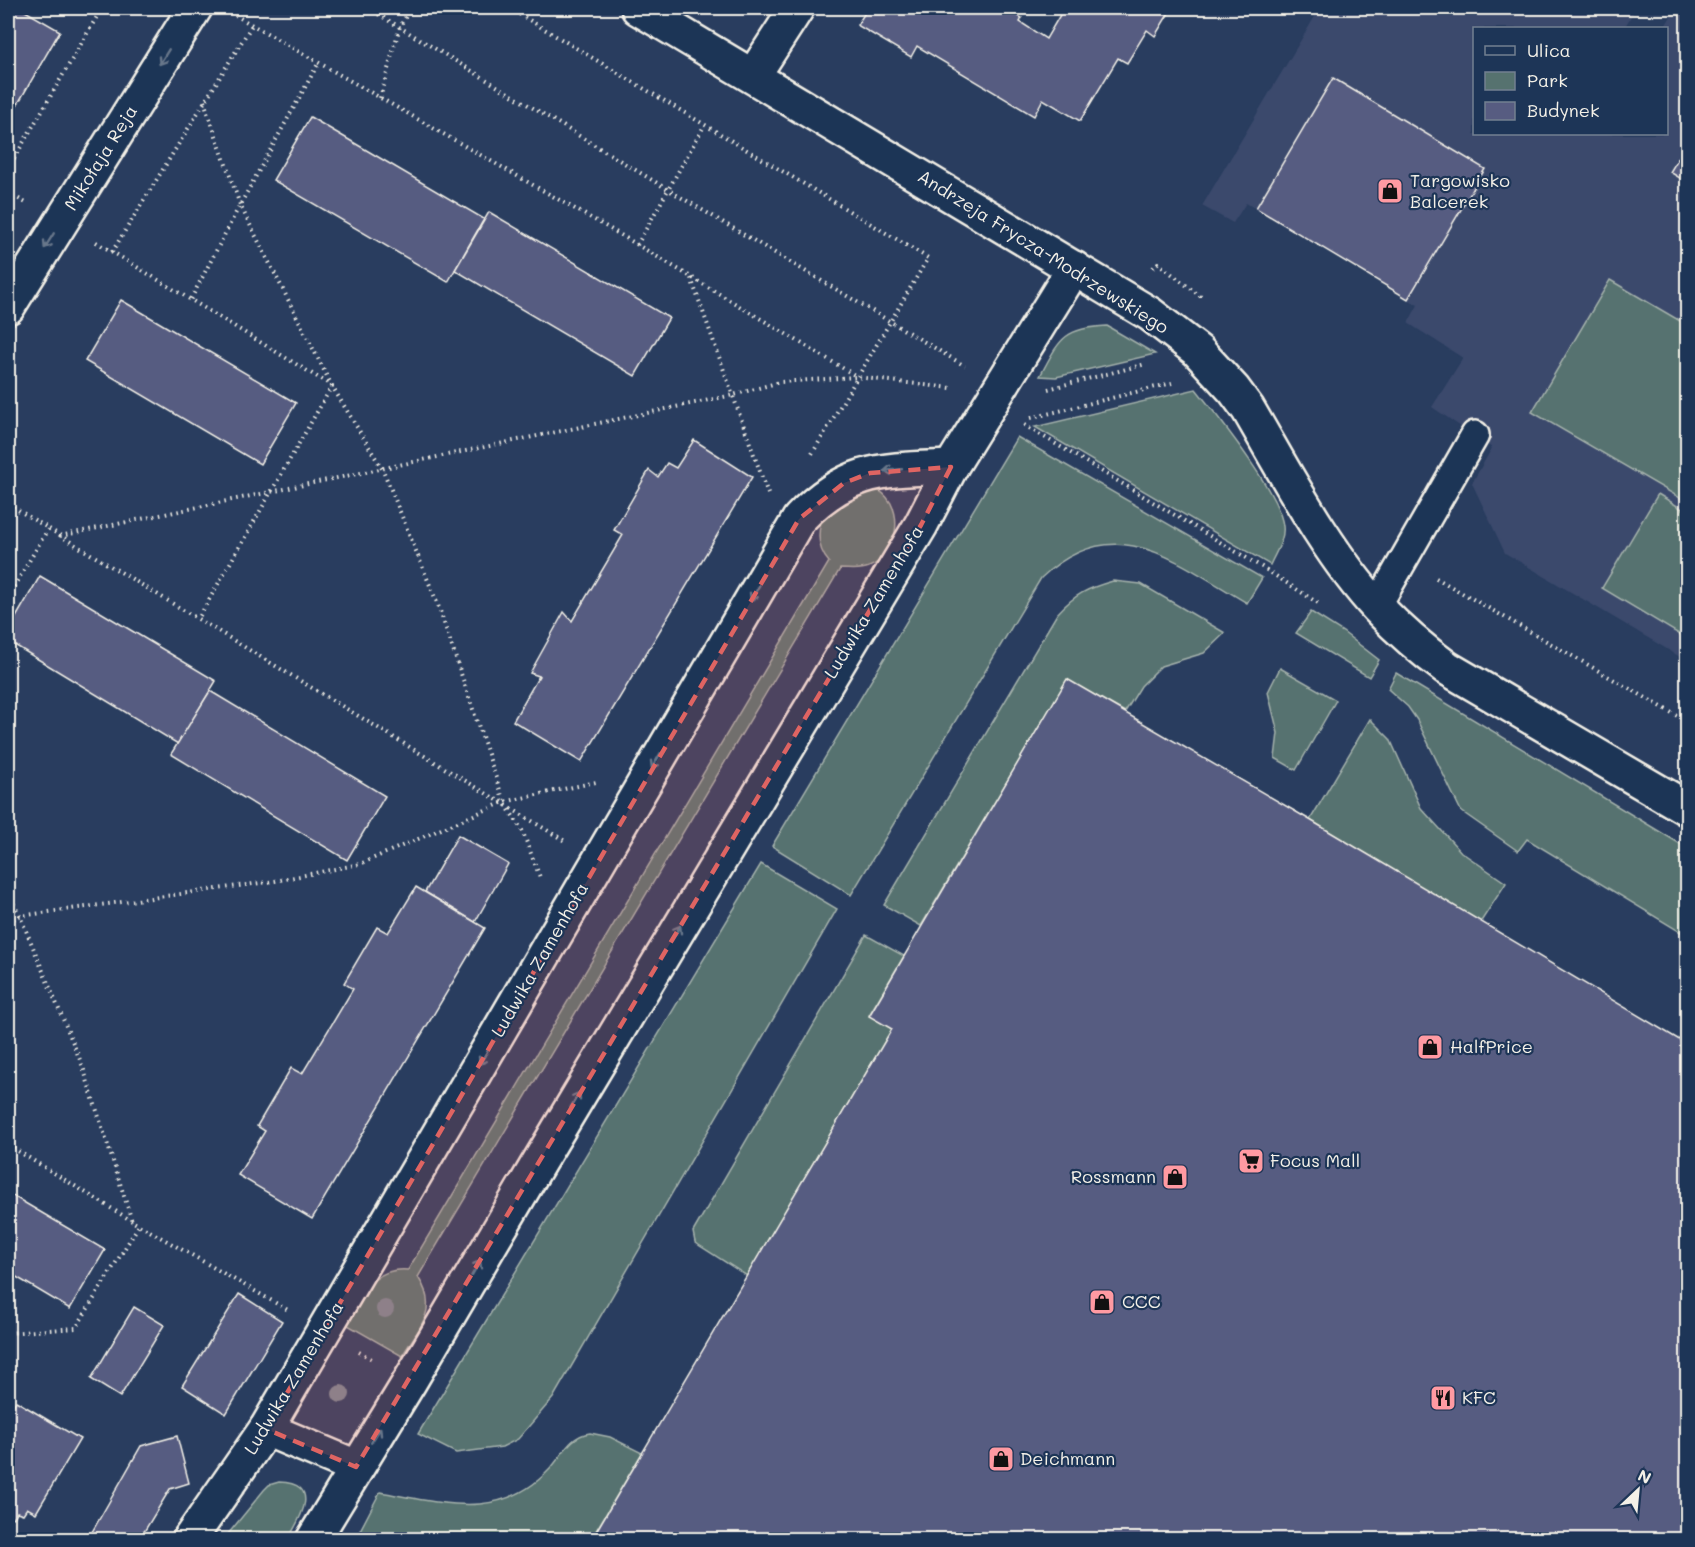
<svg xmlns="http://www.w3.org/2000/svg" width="1695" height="1547" viewBox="0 0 1695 1547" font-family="Mali,sans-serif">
  <rect width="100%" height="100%" fill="#293d5f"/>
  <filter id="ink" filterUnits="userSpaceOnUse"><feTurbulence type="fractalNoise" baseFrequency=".0167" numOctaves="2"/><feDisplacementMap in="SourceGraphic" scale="12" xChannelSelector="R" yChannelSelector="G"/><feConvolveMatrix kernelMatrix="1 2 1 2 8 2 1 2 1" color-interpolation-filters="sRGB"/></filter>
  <g filter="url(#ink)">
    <path fill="#3b496c" d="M1320 8H1636L1624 28H1474V134H1666V28H1664L1676 8H1687V661L1505 553 1472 483 1492 448 1432 407 1463 358 1408 323 1418 305 1246 203 1233 223 1202 206Z"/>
    <g fill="#56726f" stroke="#a5b2ac" stroke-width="1.5">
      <path d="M1610 280 1687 325V502L1532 412Z"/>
      <path d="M1107 326 1155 354 1056 377 1040 376C1060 339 1063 328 1107 326Z"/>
      <path d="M1196 389C1218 417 1280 494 1283 526 1285 540 1275 553 1270 565L1035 427Z"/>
      <path d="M1017 437 1262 578 1247 603C1177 562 1115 508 1041 578L851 895 772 846Z"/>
      <path d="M872 487C907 500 901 554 869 567 860 571 850 569 840 569L418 1277C440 1310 419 1327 402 1356L346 1324C363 1296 370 1267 408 1270L829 562C815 546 817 528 826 509Z"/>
      <path d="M1658 494 1687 512V639L1602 588Z"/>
      <path d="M1113 581 1141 584 1225 633 1204 653 1161 666 1141 686 1125 712 1067 680 921 926 884 905 1057 614C1075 594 1088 588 1113 581Z"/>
      <path d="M1311 612 1343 632 1379 660 1369 677 1296 633Z"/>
      <path d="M1280 668 1336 700 1296 770 1275 758 1278 733 1268 692Z"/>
      <path d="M1396 673 1687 848V936L1527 839 1518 851 1461 811 1417 720 1408 707 1388 689Z"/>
      <path d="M1370 719 1390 739 1421 808 1461 852 1506 883 1480 923 1310 820Z"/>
      <path d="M761 864 837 909 553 1398 518 1439 502 1447 456 1453 418 1434Z"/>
      <path d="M866 935 904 956 869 1015 892 1029 747 1276 700 1246 695 1242 693 1232Z"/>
      <path d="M590 1433 610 1437 642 1453 591 1539 355 1540 380 1492C443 1503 501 1522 550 1469 563 1455 569 1436 590 1433Z"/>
      <path d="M279 1482C323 1483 300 1519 288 1539H224L264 1490 269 1485Z"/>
    </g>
    <g fill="#575c81" stroke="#f4f1e8" stroke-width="1.5">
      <path d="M8 8H20L60 31 8 121Z"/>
      <path d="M868 8H1005L1022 18 1020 22 1046 39 1064 8H1172L1155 36 1147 30 1127 63 1118 58 1080 121 1043 99 1034 116 917 46 911 57 857 25Z"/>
      <path d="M1333 78 1485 169 1408 299 1256 208Z"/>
      <path d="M310 117 484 219 448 282 273 180Z"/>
      <path d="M1688 142V183L1670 172Z"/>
      <path d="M489 212 669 318 635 376 455 270Z"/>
      <path d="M121 300 296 403 260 464 85 361Z"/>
      <path d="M694 440 752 477 581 762 513 721 539 676 530 673 564 612 572 621 623 535 614 530 649 470 658 477 667 463 676 468Z"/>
      <path d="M40 576 216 681 178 744 8 641V631Z"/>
      <path d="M1067 679 1310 820 1688 1045V1540H591L892 1029 869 1016Z"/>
      <path d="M210 691 385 796 347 860 171 754Z"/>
      <path d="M458 835 508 864 475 922 425 892Z"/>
      <path d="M416 887 485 928 312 1219 238 1175 265 1131 257 1126 291 1068 302 1074 353 989 344 983 377 927 388 933Z"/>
      <path d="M8 1193 105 1250 70 1309 8 1272Z"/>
      <path d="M239 1294 282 1321 226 1414 182 1386Z"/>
      <path d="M134 1307 164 1325 120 1397 91 1379Z"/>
      <path d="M16 1401 80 1439 36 1513 27 1508 23 1514 17 1512 14 1518 8 1514V1415Z"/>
      <path d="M177 1436 189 1483 170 1489 139 1540H99L98 1537 92 1532 141 1446Z"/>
    </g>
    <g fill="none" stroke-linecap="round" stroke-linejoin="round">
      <g stroke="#f4f1e8" stroke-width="32">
        <path id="lane" d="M1377 606 1475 435"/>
      </g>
      <g stroke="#f4f1e8" stroke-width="38">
        <g id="street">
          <path d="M638 8 1150 314 1198 351 1234 390 1248 409C1286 474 1327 553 1378 608 1400 631 1422 650 1447 668L1688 809"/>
          <path d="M753 76 797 8"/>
          <path d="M8 307 195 8"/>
          <path d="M266 1429 356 1467"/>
          <path d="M189 1540 266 1429 799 519C848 467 885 470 951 467"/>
          <path d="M313 1540 410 1381 539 1162 921 525 951 467 1074 268"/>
        </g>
      </g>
      <g stroke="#f4f1e8" stroke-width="4" stroke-dasharray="1.5 4.5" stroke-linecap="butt">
        <path d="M368 8 667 189 965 366"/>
        <path d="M509 8 928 258 812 454"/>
        <path d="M235 15 626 238 856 376"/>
        <path d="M380 98 400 26 411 8"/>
        <path d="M204 101 240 205 332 386 383 470 438 605 504 802 522 830 541 880"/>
        <path d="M8 169 102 8"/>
        <path d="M8 193 26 203"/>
        <path d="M96 242 332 386 198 619"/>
        <path d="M637 245 704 126"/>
        <path d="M112 252 252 25"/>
        <path d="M1153 268 1158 263 1200 296V300"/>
        <path d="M691 278 768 494"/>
        <path d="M191 299 240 205 319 62"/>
        <path d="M1048 389 1146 364"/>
        <path d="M1031 418 1172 383"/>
        <path d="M1024 425 1265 569 1318 603"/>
        <path d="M8 504 565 841"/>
        <path d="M60 536 733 395 780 382 856 377 951 388"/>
        <path d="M1436 578 1688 722"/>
        <path d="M8 597 48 529"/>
        <path d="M8 893 20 916 83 1067 132 1221 288 1310"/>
        <path d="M8 921 20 916 275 881 360 864 504 802 596 782"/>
        <path d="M8 1145 132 1221"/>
        <path d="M8 1333 76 1328 139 1225"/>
        <path d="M359 1352 374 1360"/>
      </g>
      <use href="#lane" stroke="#1d3557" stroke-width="27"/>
      <use href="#street" stroke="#1d3557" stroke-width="33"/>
    </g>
    <g fill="#7a8893">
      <circle cx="385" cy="1309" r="9"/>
      <circle cx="341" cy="1394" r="9"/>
    </g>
    <defs><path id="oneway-shaft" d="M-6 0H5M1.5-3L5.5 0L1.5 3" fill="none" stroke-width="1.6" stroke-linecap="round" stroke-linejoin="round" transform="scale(1.5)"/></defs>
    <g stroke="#68778a">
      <use href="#oneway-shaft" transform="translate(164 57) rotate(122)"/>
      <use href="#oneway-shaft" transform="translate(49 241) rotate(122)"/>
      <use href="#oneway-shaft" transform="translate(893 470) rotate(175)"/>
      <use href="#oneway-shaft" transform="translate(755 593) rotate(120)"/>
      <use href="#oneway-shaft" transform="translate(656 761) rotate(120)"/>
      <use href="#oneway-shaft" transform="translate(676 933) rotate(-59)"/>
      <use href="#oneway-shaft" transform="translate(484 1057) rotate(120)"/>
      <use href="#oneway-shaft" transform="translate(575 1100) rotate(-59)"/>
      <use href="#oneway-shaft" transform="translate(476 1268) rotate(-60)"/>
      <use href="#oneway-shaft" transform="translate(376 1435) rotate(-58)"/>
    </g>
  </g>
  <path fill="#df6462" fill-opacity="0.2" stroke="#df6462" stroke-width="4.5" stroke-dasharray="12 8" stroke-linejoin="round" d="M951 467 921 525 356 1467 266 1429 799 519 844 483 870 473Z"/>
  <defs>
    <g id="shop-square" transform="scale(1.35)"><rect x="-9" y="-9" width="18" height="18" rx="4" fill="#ff9aa2" stroke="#1d3557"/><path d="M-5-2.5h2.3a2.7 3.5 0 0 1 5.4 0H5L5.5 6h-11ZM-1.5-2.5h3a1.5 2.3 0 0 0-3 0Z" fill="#111"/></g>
    <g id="supermarket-square" transform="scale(1.35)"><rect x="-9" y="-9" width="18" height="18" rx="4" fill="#ff9aa2" stroke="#1d3557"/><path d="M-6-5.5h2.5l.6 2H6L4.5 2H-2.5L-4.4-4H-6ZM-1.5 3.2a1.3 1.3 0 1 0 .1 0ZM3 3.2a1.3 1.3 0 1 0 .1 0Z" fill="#111"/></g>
    <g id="restaurant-square" transform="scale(1.35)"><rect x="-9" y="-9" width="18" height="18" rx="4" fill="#ff9aa2" stroke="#1d3557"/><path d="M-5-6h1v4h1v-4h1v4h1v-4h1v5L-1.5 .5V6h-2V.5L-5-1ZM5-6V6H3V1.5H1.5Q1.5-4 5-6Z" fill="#111"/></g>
  </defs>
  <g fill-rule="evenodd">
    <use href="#shop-square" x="1390" y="191"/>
    <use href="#shop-square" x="1430" y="1047"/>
    <use href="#supermarket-square" x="1251" y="1161"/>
    <use href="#shop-square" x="1175" y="1177"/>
    <use href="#shop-square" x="1102" y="1302"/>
    <use href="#restaurant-square" x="1443" y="1398"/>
    <use href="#shop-square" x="1001" y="1459"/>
  </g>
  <g text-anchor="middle" stroke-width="4.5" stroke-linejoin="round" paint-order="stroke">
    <g font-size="18" fill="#f4f1e8" stroke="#1d3557">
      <text transform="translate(101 158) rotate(-58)" y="6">Mikołaja Reja</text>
      <text transform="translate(1043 252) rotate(32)" y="6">Andrzeja Frycza-Modrzewskiego</text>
      <text transform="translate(874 602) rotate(-59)" y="6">Ludwika Zamenhofa</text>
      <text transform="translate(540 960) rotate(-60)" y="6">Ludwika Zamenhofa</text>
      <text transform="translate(294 1378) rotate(-59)" y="6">Ludwika Zamenhofa</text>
    </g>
    <g font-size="18" fill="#f4f1e8" stroke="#1d3557" text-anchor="start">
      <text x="1410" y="187">Targowisko<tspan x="1410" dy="21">Balcerek</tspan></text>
      <text x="1450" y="1053">HalfPrice</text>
      <text x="1270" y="1167">Focus Mall</text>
      <text x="1156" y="1183" text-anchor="end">Rossmann</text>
      <text x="1122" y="1308">CCC</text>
      <text x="1462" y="1404">KFC</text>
      <text x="1020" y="1465">Deichmann</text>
    </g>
  </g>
  <rect width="1695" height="1547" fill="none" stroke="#1d3557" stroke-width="30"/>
  <rect x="15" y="15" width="1665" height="1517" fill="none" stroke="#f4f1e8" stroke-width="2" filter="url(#ink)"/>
  <rect x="1473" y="27" width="195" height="108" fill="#1d3557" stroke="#738091" stroke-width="1.5"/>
  <rect x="1485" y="46" width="30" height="9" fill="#1d3557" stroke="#738091" stroke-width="1.5"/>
  <text x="1527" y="57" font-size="18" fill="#f4f1e8">Ulica</text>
  <rect x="1485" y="72" width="30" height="18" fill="#56726f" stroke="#738091" stroke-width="1.5"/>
  <text x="1527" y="87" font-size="18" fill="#f4f1e8">Park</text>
  <rect x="1485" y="102" width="30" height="18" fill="#575c81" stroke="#738091" stroke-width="1.5"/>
  <text x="1527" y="117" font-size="18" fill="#f4f1e8">Budynek</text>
  <g transform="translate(1638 1490) rotate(26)" stroke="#1d3557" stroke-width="4.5" paint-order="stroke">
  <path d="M0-4.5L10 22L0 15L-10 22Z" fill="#f4f1e8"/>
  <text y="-9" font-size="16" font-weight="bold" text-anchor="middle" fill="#f4f1e8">N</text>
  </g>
</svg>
